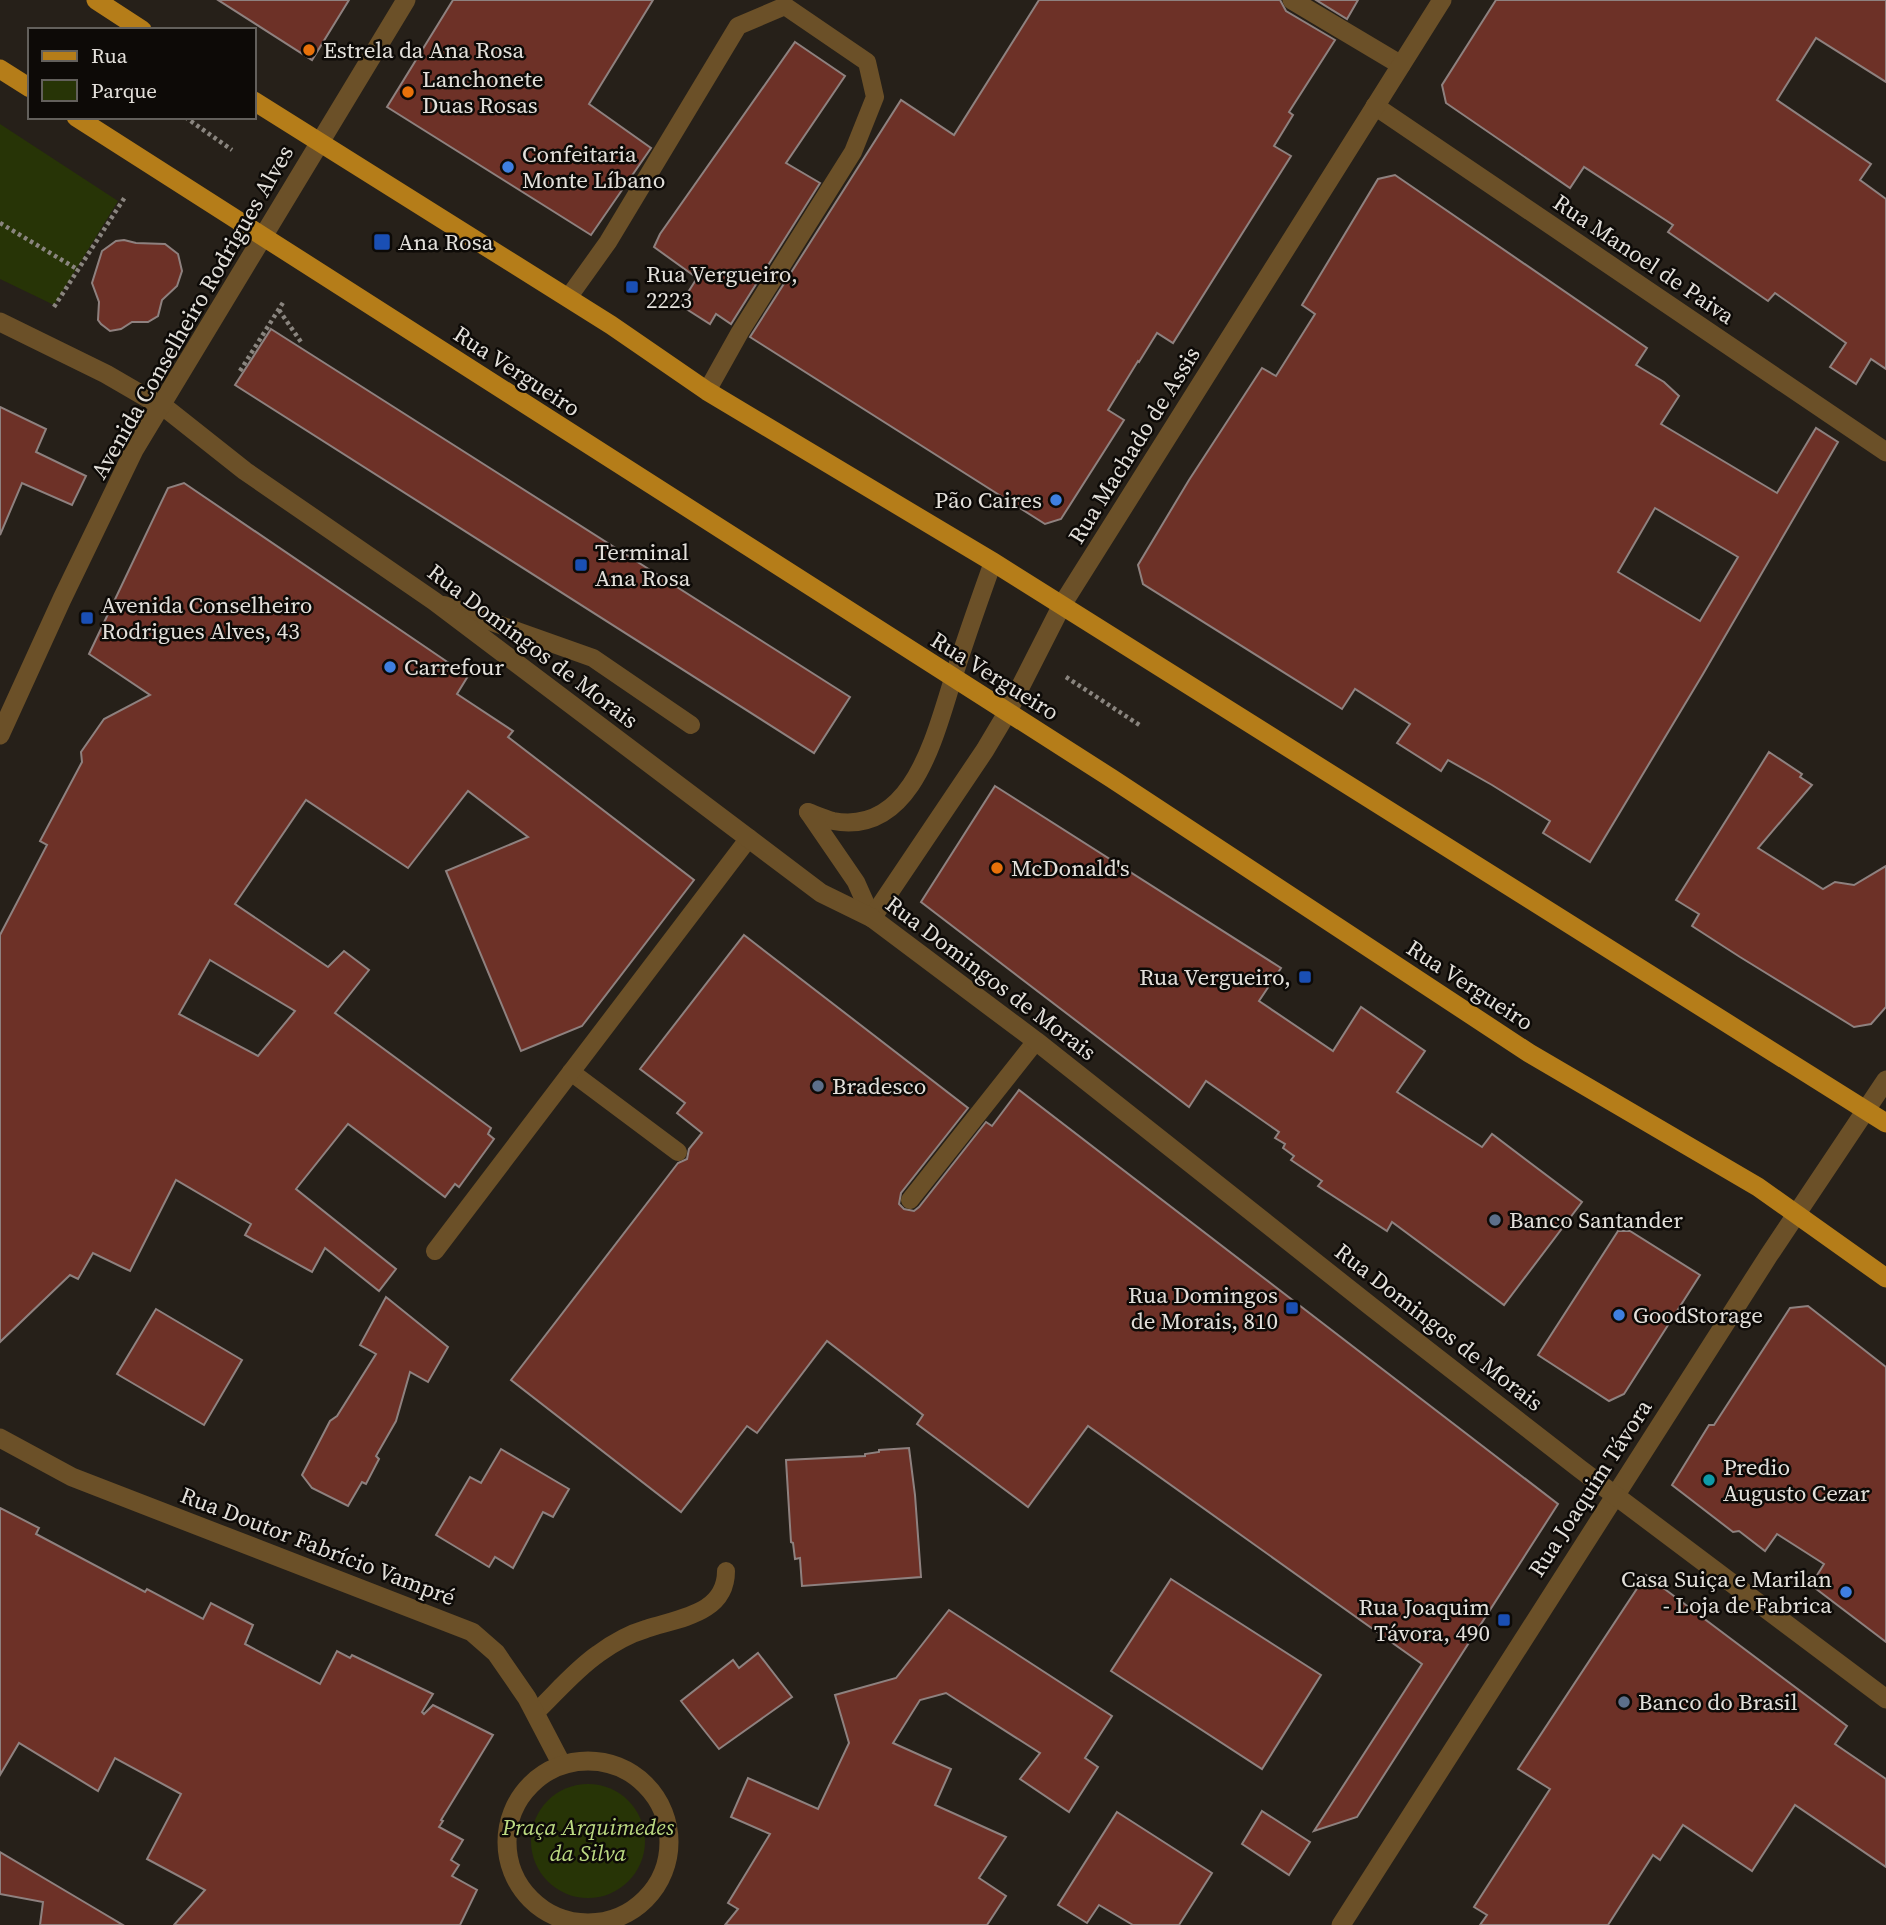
<svg xmlns="http://www.w3.org/2000/svg" width="1886" height="1925" viewBox="0 0 1886 1925" font-family="'Source Serif 4',serif">
  <rect width="100%" height="100%" fill="#262019"/>
  <g fill="#273406">
    <path d="M0 124 118 201 54 305 0 279Z"/>
    <circle cx="588" cy="1841" r="57"/>
  </g>
  <g fill="#6d3127" stroke="#8e817f" stroke-width="2" fill-rule="evenodd">
    <path d="M218 0H349L312 60Z"/>
    <path d="M453 0H653L589 104 651 148 591 235 387 107Z"/>
    <path d="M1039 0H1280L1286 11 1335 40 1289 112 1293 115 1274 146 1291 156 1173 343 1157 333 1139 362 1138 361 1108 410 1124 420 1061 519 1045 524 750 337 901 100 954 135Z"/>
    <path d="M1316 0H1358L1347 19Z"/>
    <path d="M1496 0H1886V82L1816 38 1777 100 1871 164 1860 180 1886 199V369L1871 359 1856 384 1830 367 1846 343 1775 293 1768 301 1668 232 1673 225 1584 167 1570 188 1446 103 1442 85Z"/>
    <path d="M795 42 845 76 786 163 820 183 731 324 716 314 710 324 680 305 697 278 654 247 660 234Z"/>
    <path d="M1395 175 1647 348 1636 365 1664 382 1679 396 1661 424 1777 493 1816 428 1838 442 1703 674 1590 862 1543 833 1550 821 1492 785 1448 760 1441 771 1397 743 1410 724 1355 689 1342 709 1143 584 1138 565 1189 480 1262 368 1276 376 1315 314 1302 305 1378 179ZM1655 508 1738 557 1700 621 1618 572Z"/>
    <path d="M124 240 136 243 165 244 178 254 182 271 177 286 162 300 158 316 148 322H132L121 329 110 331 101 324 98 320 99 302 92 283 102 251 116 241Z"/>
    <path d="M271 329 850 697 814 753 235 385Z"/>
    <path d="M0 407 46 429 36 452 86 476 72 505 22 483 0 535Z"/>
    <path d="M184 483 468 676 457 694 513 731 508 737 694 880 582 1026 521 1051 446 871 528 837 468 791 408 868 306 800 235 904 328 967 344 951 369 970 335 1013 491 1128 488 1134 494 1139 459 1187 455 1184 445 1197 348 1124 296 1189 396 1269 379 1291 325 1248 312 1272 245 1235 251 1224 176 1180 130 1271 93 1253 78 1279 70 1275 0 1342V935L47 845 40 841 82 762 81 752 104 719 150 695 89 654 168 488ZM210 960 295 1011 258 1056 179 1014Z"/>
    <path d="M1769 752 1802 774 1800 777 1812 785 1758 848 1823 889 1835 882 1854 885 1886 866V1007L1871 1024 1854 1027 1740 957 1692 926 1699 914 1676 900Z"/>
    <path d="M995 786 1281 968 1259 1001 1333 1051 1361 1007 1425 1051 1397 1092 1482 1147 1492 1134 1582 1202 1504 1305 1392 1222 1387 1231 1318 1186 1322 1181 1291 1160 1294 1156 1283 1148 1285 1144 1275 1138 1279 1132 1206 1081 1189 1107 921 902Z"/>
    <path d="M744 935 968 1108 901 1193 899 1204 904 1209 914 1211 919 1207 986 1122 992 1126 1019 1090 1558 1504 1357 1817 1314 1831 1422 1664 1088 1426 1028 1507 917 1424 923 1415 827 1341 757 1433 747 1426 681 1512 511 1380 678 1163 687 1159 689 1149 702 1133 677 1113 685 1103 640 1069Z"/>
    <path d="M1618 1231H1630L1700 1275 1624 1394 1609 1401 1538 1355Z"/>
    <path d="M386 1297 448 1347 428 1382 410 1372 396 1421 376 1456 379 1459 366 1484 362 1482 348 1506 312 1488 302 1475 330 1421 337 1416 376 1354 360 1345Z"/>
    <path d="M1808 1306 1886 1367V1642L1811 1585 1824 1564 1777 1534 1765 1551 1739 1531 1733 1532 1672 1485 1709 1425H1714L1790 1308Z"/>
    <path d="M156 1309 242 1360 204 1425 117 1374Z"/>
    <path d="M909 1448 915 1495 921 1577 802 1586 800 1558 795 1559 793 1543 791 1542 786 1460 865 1456V1454L879 1452V1450Z"/>
    <path d="M501 1449 569 1489 553 1517 543 1512 513 1568 495 1557 489 1567 436 1535 470 1477 481 1483Z"/>
    <path d="M0 1508 39 1528 36 1534 145 1592 147 1589 203 1619 211 1603 253 1625 245 1644 320 1684 337 1651 350 1658 352 1655 433 1694 422 1712 424 1714 433 1705 493 1735 441 1820 443 1821 439 1827 463 1840 451 1860 459 1865 452 1876 477 1890 460 1925H174L205 1890 147 1859 181 1794 115 1758 98 1791 19 1743 0 1775Z"/>
    <path d="M1646 1575 1847 1726 1835 1744 1886 1779V1867L1795 1805 1752 1871 1683 1825 1660 1860 1653 1855 1608 1925H1480L1487 1915 1474 1907 1550 1789 1518 1769Z"/>
    <path d="M1171 1579 1321 1675 1262 1769 1111 1671Z"/>
    <path d="M949 1610 1112 1716 1085 1758 1098 1767 1069 1812 1020 1779 1040 1753 946 1693 920 1700 893 1743 951 1769 935 1805 1006 1837 979 1878 1006 1896 987 1925H725L738 1909 728 1903 770 1834 731 1817 748 1778 818 1809 849 1743 835 1695 896 1678Z"/>
    <path d="M758 1653 792 1697 719 1749 681 1701 733 1660 739 1668Z"/>
    <path d="M1262 1811 1310 1842 1289 1875 1242 1844Z"/>
    <path d="M1117 1812 1212 1873 1179 1925H1133L1099 1905 1087 1923 1058 1905Z"/>
    <path d="M0 1852 96 1909 123 1925H40L43 1902 0 1894Z"/>
  </g>
  <g fill="none" stroke-linecap="round" stroke-linejoin="round">
    <g stroke="#8a857f" stroke-width="4.5" stroke-dasharray="3.5 3.5" stroke-linecap="butt">
      <path d="M185 117 232 150"/>
      <path d="M0 223 77 269"/>
      <path d="M54 307 125 197"/>
      <path d="M279 310 301 342"/>
      <path d="M240 371 284 301"/>
      <path d="M1066 677 1141 726"/>
    </g>
    <g stroke="#6b5028" stroke-width="18">
      <path d="M568 298 608 242 738 26 785 6 867 62 875 97 853 152 740 332 707 391"/>
      <path d="M444 605 593 658 691 725"/>
      <path d="M808 812C816 815 825 819 833 821 913 836 935 734 953 679 965 640 979 601 993 562"/>
      <path d="M808 812 856 882 872 918"/>
      <path d="M571 1072 678 1152"/>
      <path d="M910 1200 1036 1041"/>
      <path d="M435 1251 749 838"/>
      <path d="M535 1713C555 1694 575 1670 598 1654 613 1643 629 1634 646 1629 679 1618 726 1614 726 1571"/>
    </g>
    <g stroke="#6b5028" stroke-width="19">
      <path d="M1292 0 1401 65"/>
      <path d="M1375 106 1886 452"/>
      <path d="M872 918 985 750 1007 713 1062 605 1442 0"/>
      <path d="M0 1438 72 1477 472 1632 496 1653 527 1698 561 1763"/>
      <circle cx="588" cy="1842" r="81"/>
      <path d="M1341 1925 1769 1255 1886 1080"/>
    </g>
    <g stroke="#6b5028" stroke-width="19">
      <path d="M0 322 106 374 168 410 245 471 434 601 821 893 872 918 1036 1041 1373 1308 1580 1469 1886 1699"/>
      <path d="M0 735 62 599 134 450 406 0"/>
    </g>
    <g stroke="#b57d19" stroke-width="19">
      <path d="M96 0 142 30"/>
      <path d="M0 69 30 88"/>
      <path d="M254 101 611 325 707 391 993 562 1886 1123"/>
      <path d="M76 117 1111 778 1529 1053 1758 1187 1886 1278"/>
    </g>
  </g>
  <g fill="#e8710a" stroke="#0d0a07" stroke-width="2.5">
    <circle cx="309" cy="50" r="7"/>
    <circle cx="408" cy="92" r="7"/>
    <circle cx="997" cy="868" r="7"/>
  </g>
  <g fill="#3f7fe0" stroke="#0d0a07" stroke-width="2.5">
    <circle cx="508" cy="167" r="7"/>
    <circle cx="1056" cy="500" r="7"/>
    <circle cx="390" cy="667" r="7"/>
    <circle cx="1619" cy="1315" r="7"/>
    <circle cx="1846" cy="1592" r="7"/>
  </g>
  <g fill="#1a4fb4" stroke="#0d0a07" stroke-width="2.5">
    <rect x="373" y="233" width="18" height="18" rx="3.5"/>
    <rect x="625" y="280" width="14" height="14" rx="3.5"/>
    <rect x="574" y="558" width="14" height="14" rx="3.5"/>
    <rect x="80" y="611" width="14" height="14" rx="3.5"/>
    <rect x="1298" y="970" width="14" height="14" rx="3.5"/>
    <rect x="1285" y="1301" width="14" height="14" rx="3.5"/>
    <rect x="1497" y="1613" width="14" height="14" rx="3.5"/>
  </g>
  <g fill="#5c6f8a" stroke="#0d0a07" stroke-width="2.5">
    <circle cx="818" cy="1086" r="7"/>
    <circle cx="1495" cy="1220" r="7"/>
    <circle cx="1624" cy="1702" r="7"/>
  </g>
  <circle fill="#0f9aa8" stroke="#0d0a07" stroke-width="2.5" cx="1709" cy="1480" r="7"/>
  <g text-anchor="middle" stroke-width="5" stroke-linejoin="round" paint-order="stroke">
    <g font-size="23" fill="#e3e0db" stroke="#0d0a07" text-anchor="start">
      <text x="323" y="58">Estrela da Ana Rosa</text>
      <text x="422" y="87">Lanchonete<tspan x="422" dy="26">Duas Rosas</tspan></text>
      <text x="522" y="162">Confeitaria<tspan x="522" dy="26">Monte Líbano</tspan></text>
      <text x="398" y="250">Ana Rosa</text>
      <text x="646" y="282">Rua Vergueiro,<tspan x="646" dy="26">2223</tspan></text>
      <text x="1042" y="508" text-anchor="end">Pão Caires</text>
      <text x="595" y="560">Terminal<tspan x="595" dy="26">Ana Rosa</tspan></text>
      <text x="101" y="613">Avenida Conselheiro<tspan x="101" dy="26">Rodrigues Alves, 43</tspan></text>
      <text x="404" y="675">Carrefour</text>
      <text x="1011" y="876">McDonald's</text>
      <text x="1291" y="985" text-anchor="end">Rua Vergueiro,</text>
      <text x="832" y="1094">Bradesco</text>
      <text x="1509" y="1228">Banco Santander</text>
      <text x="1278" y="1303" text-anchor="end">Rua Domingos<tspan x="1278" dy="26">de Morais, 810</tspan></text>
      <text x="1633" y="1323">GoodStorage</text>
      <text x="1723" y="1475">Predio<tspan x="1723" dy="26">Augusto Cezar</tspan></text>
      <text x="1832" y="1587" text-anchor="end">Casa Suiça e Marilan<tspan x="1832" dy="26">- Loja de Fabrica</tspan></text>
      <text x="1490" y="1615" text-anchor="end">Rua Joaquim<tspan x="1490" dy="26">Távora, 490</tspan></text>
      <text x="1638" y="1710">Banco do Brasil</text>
    </g>
    <g font-size="23" fill="#e3e0db" stroke="#0d0a07">
      <text transform="translate(1644 259) rotate(34)" y="8">Rua Manoel de Paiva</text>
      <text transform="translate(192 312) rotate(-60)" y="8">Avenida Conselheiro Rodrigues Alves</text>
      <text transform="translate(517 371) rotate(33)" y="8">Rua Vergueiro</text>
      <text transform="translate(1134 445) rotate(-58)" y="8">Rua Machado de Assis</text>
      <text transform="translate(533 646) rotate(37)" y="8">Rua Domingos de Morais</text>
      <text transform="translate(995 676) rotate(32)" y="8">Rua Vergueiro</text>
      <text transform="translate(991 978) rotate(37)" y="8">Rua Domingos de Morais</text>
      <text transform="translate(1470 985) rotate(33)" y="8">Rua Vergueiro</text>
      <text transform="translate(1439 1327) rotate(38)" y="8">Rua Domingos de Morais</text>
      <text transform="translate(1590 1488) rotate(-57)" y="8">Rua Joaquim Távora</text>
      <text transform="translate(318 1546) rotate(21)" y="8">Rua Doutor Fabrício Vampré</text>
    </g>
    <g font-size="23" font-style="italic" fill="#bcda82" stroke="#0d0a07">
      <text x="588" y="1835">Praça Arquimedes<tspan x="588" dy="26">da Silva</tspan></text>
    </g>
  </g>
  <rect x="28" y="28" width="228" height="91" fill="#0d0a07" stroke="#63605c" stroke-width="2"/>
  <rect x="42" y="51" width="35" height="10" fill="#b57d19" stroke="#63605c" stroke-width="2"/>
  <text x="91" y="63" font-size="21" fill="#e3e0db">Rua</text>
  <rect x="42" y="80" width="35" height="21" fill="#273406" stroke="#63605c" stroke-width="2"/>
  <text x="91" y="98" font-size="21" fill="#e3e0db">Parque</text>
</svg>
